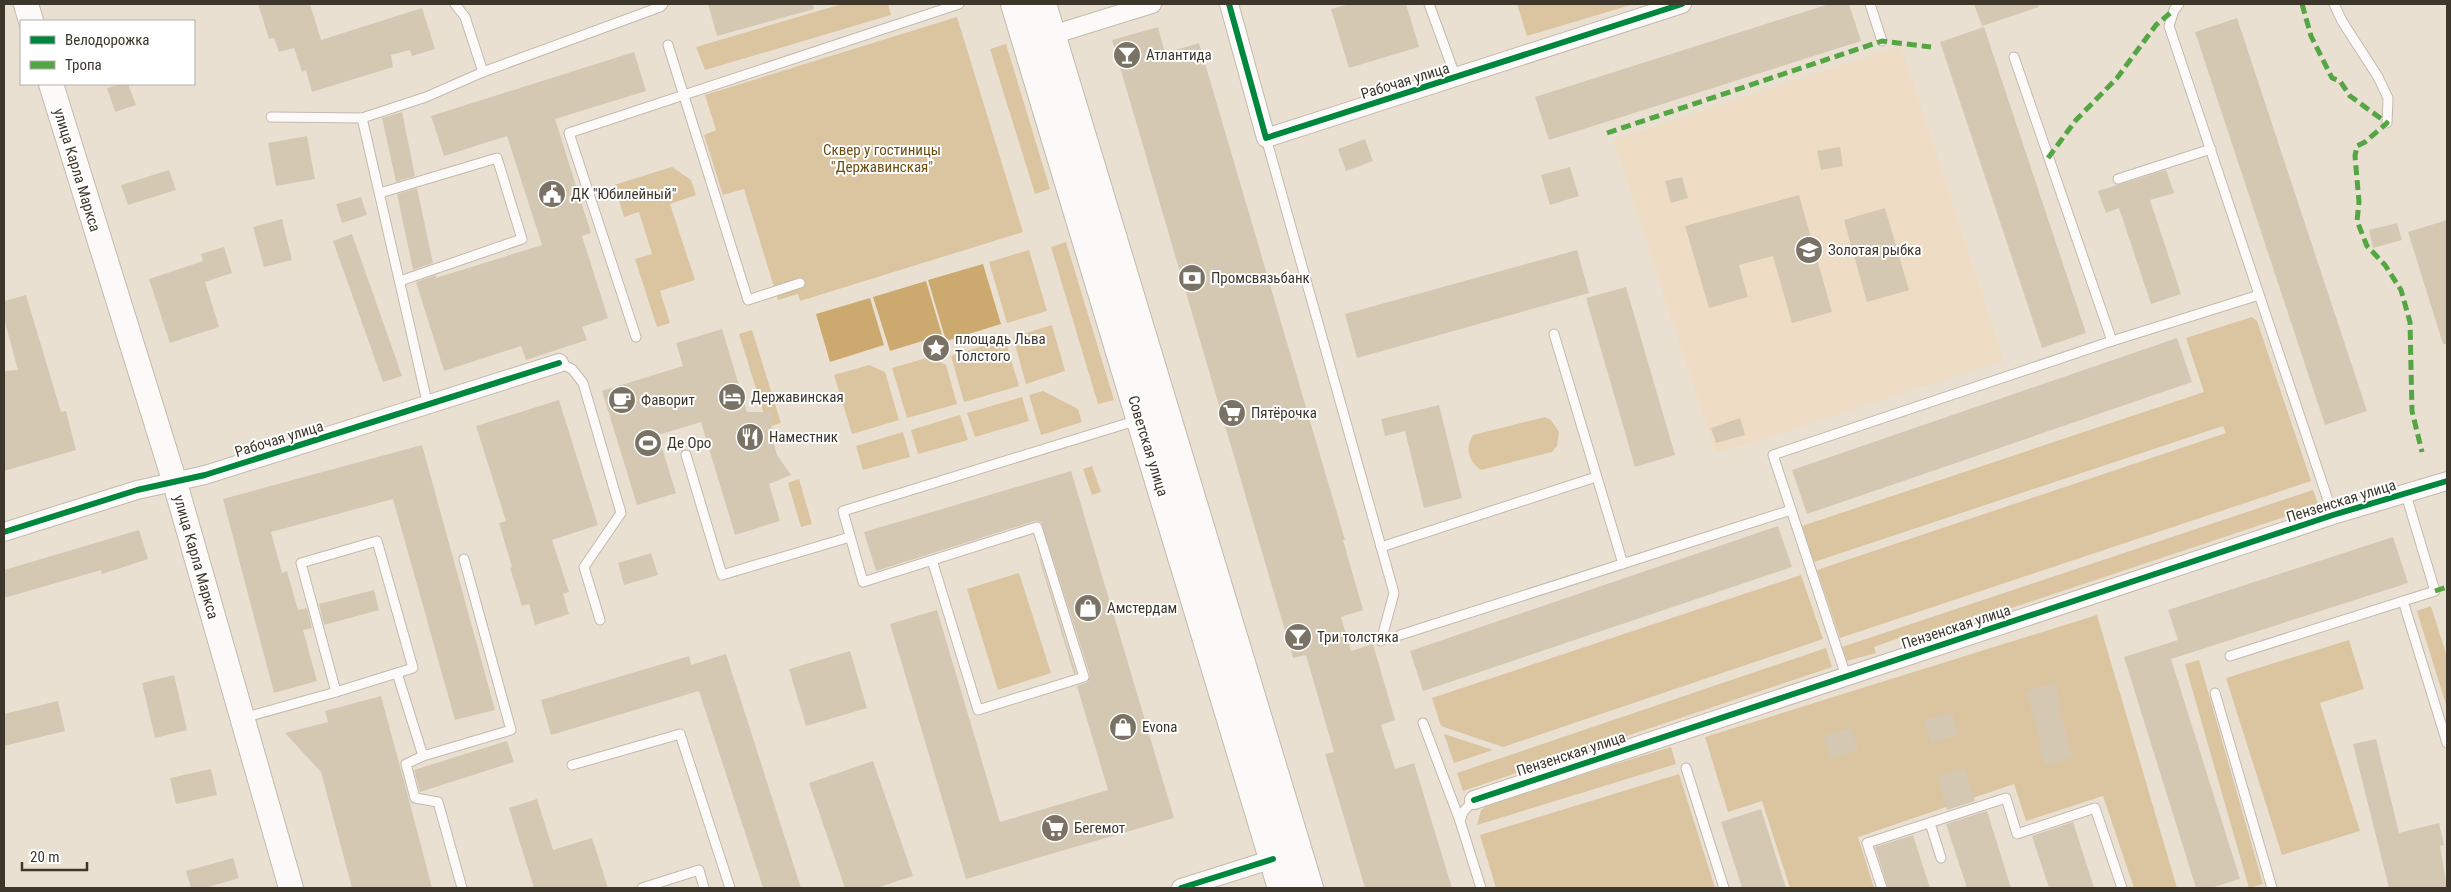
<svg xmlns="http://www.w3.org/2000/svg" width="2451" height="892" viewBox="0 0 2451 892" font-family="'Roboto Condensed',sans-serif">
  <rect width="100%" height="100%" fill="#eae0d2"/>
  <path fill="#eeddc4" d="M1901 46 2004 360 1716 454 1613 140Z"/>
  <g fill="#dbc4a0">
    <path d="M842 4H888L891 15 705 70 696 47Z"/>
    <path d="M1517 4H1634L1527 36Z"/>
    <path d="M957 17 1023 232 800 301 798 294 778 300 744 189 723 195 704 135 716 130 705 95Z"/>
    <path d="M1006 44 1050 189 1035 194 990 49Z"/>
    <path d="M672 167 691 180 696 195 670 204 695 280 660 291 670 323 657 327 635 259 652 254 639 212 624 217 614 185Z"/>
    <path d="M1066 242 1114 400 1098 404 1051 247Z"/>
    <path d="M1029 250 1047 311 1007 323 989 262Z"/>
    <path d="M2252 317 2257 321 2311 481 1840 638 1817 570 2226 433 2223 426 1814 562 1802 526 2204 392 2186 338Z"/>
    <path d="M1052 325 1065 371 1026 384 1013 337Z"/>
    <path d="M752 330 781 423 768 427 739 334Z"/>
    <path d="M1005 339 1019 386 964 402 951 356Z"/>
    <path d="M930 357 946 365 957 404 907 418 892 368Z"/>
    <path d="M869 365 885 372 899 420 852 434 834 375Z"/>
    <path d="M1043 391 1078 409 1082 422 1041 435 1029 395Z"/>
    <path d="M1022 397 1029 421 975 437 967 413Z"/>
    <path d="M960 415 968 440 918 454 911 430Z"/>
    <path d="M1545 417 1551 420 1559 432 1557 446 1552 452 1481 470C1468 461 1465 448 1473 435Z"/>
    <path d="M903 432 910 457 863 470 856 446Z"/>
    <path d="M1092 466 1101 492 1092 495 1083 469Z"/>
    <path d="M799 479 812 524 801 527 788 483Z"/>
    <path d="M2313 490 2318 504 2317 506 1907 643 1905 636 1874 647 1876 653 1847 661 1842 647Z"/>
    <path d="M1019 573 1051 673 998 690 967 589Z"/>
    <path d="M1801 575 1823 639 1503 747 1441 726 1432 698Z"/>
    <path d="M2431 606 2447 657V708L2417 611Z"/>
    <path d="M2097 615 2177 888H2134L2103 796 2026 821 2014 784 1858 837 1874 888H1790L1762 801 1728 812 1705 737Z"/>
    <path d="M2349 640 2364 689 2320 703 2360 831 2282 855 2226 678Z"/>
    <path d="M1826 648 1832 667 1463 791 1457 773Z"/>
    <path d="M2199 660 2263 884 2249 888 2185 664Z"/>
    <path d="M1444 734 1493 750 1454 763Z"/>
    <path d="M1671 747 1676 764 1477 825 1481 810 1490 803Z"/>
    <path d="M1679 774 1715 888H1496L1480 835Z"/>
  </g>
  <g fill="#ccaa6f">
    <path d="M983 264 1001 324 946 341 928 280Z"/>
    <path d="M926 281 942 335 890 351 873 297Z"/>
    <path d="M870 298 884 345 830 362 816 314Z"/>
  </g>
  <g fill="#d5c8b3">
    <path d="M258 4H310L321 40 422 8 435 49 412 56 410 50 391 55 393 67 312 92 306 70 302 72 294 48 279 52 274 38 269 39Z"/>
    <path d="M708 4H813L814 9 717 36Z"/>
    <path d="M1350 4H1406L1419 47 1349 68 1331 9Z"/>
    <path d="M1829 4H1849L1861 41 1549 140 1535 97Z"/>
    <path d="M1974 4H2038L2039 7 1982 26Z"/>
    <path d="M2237 18 2367 411 2325 425 2195 32Z"/>
    <path d="M1158 27 1165 53 1199 43 1345 540H1343L1363 610 1341 617 1351 651 1373 644 1395 720 1381 725 1395 769 1414 763 1452 888H1365L1325 754 1334 752 1306 655 1293 658 1112 40Z"/>
    <path d="M1984 27 2086 333 2042 348 1940 42Z"/>
    <path d="M634 52 646 91 555 119 591 233 582 236 608 318 582 327 587 340 526 360 521 346 444 371 416 282 436 275V278L542 245 507 136 444 156 431 116Z"/>
    <path d="M122 84H128L136 105 115 112 107 88Z"/>
    <path d="M402 112 415 176 396 182 382 118Z"/>
    <path d="M307 136 315 179 276 186 268 143Z"/>
    <path d="M1365 139 1373 161 1346 171 1338 149Z"/>
    <path d="M1840 147 1843 166 1821 170 1817 151Z"/>
    <path d="M1570 167 1579 196 1550 205 1541 175Z"/>
    <path d="M169 170 176 190 128 205 121 185Z"/>
    <path d="M2166 170 2174 193 2150 200 2181 294 2151 304 2119 208 2106 213 2098 191Z"/>
    <path d="M1682 177 1688 198 1671 203 1665 181Z"/>
    <path d="M417 188 433 263 413 270 397 194Z"/>
    <path d="M1799 195 1832 312 1792 323 1773 256 1739 265 1748 297 1709 308 1685 226Z"/>
    <path d="M361 197 367 215 342 223 336 204Z"/>
    <path d="M1885 208 1909 290 1867 302 1844 220Z"/>
    <path d="M282 219 292 260 264 267 253 227Z"/>
    <path d="M2447 220V344H2443L2408 232Z"/>
    <path d="M2397 223 2402 240 2373 248 2369 230Z"/>
    <path d="M352 234 402 376 383 382 333 241Z"/>
    <path d="M224 247 232 273 205 282 219 327 170 343 149 279 203 261 201 254Z"/>
    <path d="M1577 250 1589 293 1357 358 1345 314Z"/>
    <path d="M1626 287 1675 455 1635 467 1586 298Z"/>
    <path d="M26 295 61 412 66 411 76 450 4 471V371L18 370 4 319V301Z"/>
    <path d="M722 329 747 412H773L771 434 777 455 791 475 769 484 780 521 735 535 701 422 658 435 676 493 637 505 602 391 683 366 676 343Z"/>
    <path d="M2177 338 2192 382 1807 514 1792 470Z"/>
    <path d="M559 400 598 525 552 540 569 592 563 594 569 614 535 625 529 604 522 606 510 568 512 567 499 523 506 521 476 426Z"/>
    <path d="M1439 405 1462 498 1424 508 1405 431 1385 436 1381 419Z"/>
    <path d="M1740 418 1745 435 1716 443 1711 428Z"/>
    <path d="M422 445 495 710 455 720 393 499 271 532 282 573 287 571 298 610 307 608 312 628 303 630 317 681 274 693 223 499Z"/>
    <path d="M1071 471 1174 818 966 879 890 624 937 610 1000 822 1108 790 1077 686 1088 682 1090 675 1041 522 1035 521 876 571 864 532Z"/>
    <path d="M1778 526 1792 567 1423 691 1410 651Z"/>
    <path d="M139 530 148 559 102 574 101 570 4 598V570Z"/>
    <path d="M2393 537 2408 583 2171 659 2240 879 2211 888H2196L2124 657 2178 640 2168 610Z"/>
    <path d="M651 553 658 575 624 585 618 563Z"/>
    <path d="M1040 557 1076 673 1074 674 1039 558Z"/>
    <path d="M374 590 379 610 324 625 319 604Z"/>
    <path d="M850 651 867 708 806 726 789 669Z"/>
    <path d="M726 654 801 888H763L699 691 551 735 541 700 689 656 691 665Z"/>
    <path d="M174 675 187 730 155 738 142 683Z"/>
    <path d="M2054 683 2061 705 2058 706 2073 757 2045 766 2039 743 2041 742 2026 691Z"/>
    <path d="M381 696 408 796 432 888H352L321 772 285 733 328 722 325 711Z"/>
    <path d="M58 701 65 731 4 746V714Z"/>
    <path d="M1952 712 1958 735 1931 743 1924 720Z"/>
    <path d="M1851 728 1858 750 1830 759 1824 736Z"/>
    <path d="M2376 739 2399 833 2439 823 2444 845 2440 846 2447 888H2389L2353 744Z"/>
    <path d="M507 741 514 762 420 792 414 770Z"/>
    <path d="M873 761 913 876 877 888H845L809 783Z"/>
    <path d="M1965 768 1975 801 1947 810 1937 776Z"/>
    <path d="M211 769 217 795 176 804 170 778Z"/>
    <path d="M537 799 553 850 592 838 608 888H534L509 808Z"/>
    <path d="M1761 809 1786 888H1742L1721 822Z"/>
    <path d="M1987 811 2011 888H1967L1946 824Z"/>
    <path d="M2073 822 2094 888H2049L2032 836Z"/>
    <path d="M1913 835 1930 888H1888L1875 847Z"/>
    <path d="M233 858 239 878 205 888H191L186 871Z"/>
  </g>
  <g fill="none" stroke-linecap="round" stroke-linejoin="round">
    <g stroke="#c2baaf" stroke-width="11">
      <g id="lane">
        <path d="M455 4 465 17 483 72"/>
        <path d="M1429 4 1456 78"/>
        <path d="M1870 4 1882 41"/>
        <path d="M2179 4 2174 10 2169 26 2333 515"/>
        <path d="M2334 4 2342 21 2378 77 2388 98 2387 123"/>
        <path d="M668 45 748 300 800 283"/>
        <path d="M2014 57 2112 341"/>
        <path d="M271 117 362 118 426 97 483 72 660 7 663 4"/>
        <path d="M362 118 428 406"/>
        <path d="M1266 138 1394 593 1381 641"/>
        <path d="M2118 179 2211 149"/>
        <path d="M380 193 497 158 522 239 400 281"/>
        <path d="M1554 334 1623 564"/>
        <path d="M636 337 569 133 959 4"/>
        <path d="M559 363 572 369 583 383 621 513 584 567 600 620"/>
        <path d="M686 455 722 575 850 537"/>
        <path d="M1381 547 1596 477"/>
        <path d="M932 560 978 710 1084 677 1037 527 863 582 843 511 1138 420"/>
        <path d="M2403 601 2447 743"/>
        <path d="M1400 635 1791 510"/>
        <path d="M2230 656 2435 591 2406 495"/>
        <path d="M397 673 423 756 406 764 415 798 438 802 462 888"/>
        <path d="M1846 676 1773 455 2112 341 2259 295"/>
        <path d="M2215 693 2272 888"/>
        <path d="M243 718 336 692 301 563 377 541 413 668 336 692"/>
        <path d="M1423 723 1460 821"/>
        <path d="M423 756 511 730 464 559"/>
        <path d="M572 765 680 734 730 888"/>
        <path d="M1686 768 1724 888"/>
        <path d="M1474 800 1463 812 1460 821 1481 888"/>
        <path d="M1930 823 1941 858"/>
        <path d="M642 888 699 870 704 888"/>
        <path d="M1882 888 1867 843 2006 798 2017 834 2095 808 2122 888"/>
      </g>
    </g>
    <g stroke="#c2baaf" stroke-width="20">
      <g id="street">
        <path d="M1229 4 1266 138 1682 4"/>
        <path d="M1052 35 1152 4"/>
        <path d="M4 532 137 490 205 475 559 363"/>
        <path d="M1474 800 2333 515 2447 481"/>
        <path d="M1181 888 1273 859"/>
      </g>
    </g>
    <g stroke="#c2baaf" stroke-width="26">
      <g id="secondary">
        <path d="M26 4 31 21"/>
        <path d="M51 84 175 483 291 888"/>
      </g>
    </g>
    <g stroke="#c2baaf" stroke-width="30">
      <g id="primary">
        <path d="M1015 4 1282 888"/>
        <path d="M1042 4 1309 888"/>
      </g>
    </g>
    <use href="#lane" stroke="#fcfaf8" stroke-width="9"/>
    <use href="#street" stroke="#fcfaf8" stroke-width="18"/>
    <use href="#secondary" stroke="#fcfaf8" stroke-width="24"/>
    <use href="#primary" stroke="#fcfaf8" stroke-width="28"/>
    <g stroke="#54a543" stroke-width="5" stroke-dasharray="10 5" stroke-linecap="butt">
      <path d="M2302 4 2311 36 2332 78 2340 81 2350 96 2387 123 2365 142 2357 146 2355 156 2359 202 2357 221 2367 246 2385 265 2401 290 2410 322 2412 411 2422 452"/>
      <path d="M1607 133 1882 41 1931 47"/>
      <path d="M2048 158 2076 120 2117 78 2156 25 2174 10"/>
      <path d="M2435 591 2447 587"/>
    </g>
    <g stroke="#fff" stroke-width="9">
      <g id="cycleway">
        <path d="M1229 4 1266 138 1682 4"/>
        <path d="M4 532 137 490 205 475 559 363"/>
        <path d="M1474 800 2333 515 2447 481"/>
        <path d="M1181 888 1273 859"/>
      </g>
    </g>
    <use href="#cycleway" stroke="#00873e" stroke-width="6"/>
  </g>
  <defs>
    <g id="bar-disc" transform="scale(1.4375)"><circle r="9.5" fill="#797265" stroke="#fff"/><path d="M-6-5H6L.8 .8V4.5H3.5V6h-7V4.5H-.8V.8Z" fill="#fff"/></g>
    <g id="civic-disc" transform="scale(1.4375)"><circle r="9.5" fill="#797265" stroke="#fff"/><path d="M-.6-6.5H3V-4.5H.6V-3L4-1V1h2V6H-6V1h2V-1L-.6-3ZM-1.2 2.5V6h2.4V2.5Z" fill="#fff"/></g>
    <g id="school-disc" transform="scale(1.4375)"><circle r="9.5" fill="#797265" stroke="#fff"/><path d="M0-5L7-2L0 1L-7-2ZM-4 1L0 2.5L4 1V4Q0 6-4 4Z" fill="#fff"/></g>
    <g id="bank-disc" transform="scale(1.4375)"><circle r="9.5" fill="#797265" stroke="#fff"/><path d="M-6-4H6V4H-6ZM0-2.3a2.3 2.3 0 1 0 0 4.6a2.3 2.3 0 1 0 0-4.6Z" fill="#fff"/></g>
    <g id="sight-disc" transform="scale(1.4375)"><circle r="9.5" fill="#797265" stroke="#fff"/><path d="M0-6L1.8-2.2L6-1.7L2.9 1.2L3.7 5.4L0 3.3L-3.7 5.4L-2.9 1.2L-6-1.7L-1.8-2.2Z" fill="#fff"/></g>
    <g id="hotel-disc" transform="scale(1.4375)"><circle r="9.5" fill="#797265" stroke="#fff"/><path d="M-6-4.5h1.5V1H6V5H4.5V3h-9V5H-6ZM-4 0a1.8 1.8 0 1 1 3.6 0ZM.5 0V-2.5h3Q6-2.5 6 0Z" fill="#fff"/></g>
    <g id="cafe-disc" transform="scale(1.4375)"><circle r="9.5" fill="#797265" stroke="#fff"/><path d="M-5.5-4.5H6V0H3Q3 3.5 0 3.5H-2.5Q-5.5 3.5-5.5 0ZM3-3.2v2h1.7v-2ZM-6 4.5H4V6H-6Z" fill="#fff"/></g>
    <g id="supermarket-disc" transform="scale(1.4375)"><circle r="9.5" fill="#797265" stroke="#fff"/><path d="M-6-5.5h2.5l.6 2H6L4.5 2H-2.5L-4.4-4H-6ZM-1.5 3.2a1.3 1.3 0 1 0 .1 0ZM3 3.2a1.3 1.3 0 1 0 .1 0Z" fill="#fff"/></g>
    <g id="restaurant-disc" transform="scale(1.4375)"><circle r="9.5" fill="#797265" stroke="#fff"/><path d="M-5-6h1v4h1v-4h1v4h1v-4h1v5L-1.5 .5V6h-2V.5L-5-1ZM5-6V6H3V1.5H1.5Q1.5-4 5-6Z" fill="#fff"/></g>
    <g id="stadium-disc" transform="scale(1.4375)"><circle r="9.5" fill="#797265" stroke="#fff"/><path d="M0-5a6.5 5 0 1 0 0 10a6.5 5 0 1 0 0-10ZM-3.5-1.8h7v3.6h-7Z" fill="#fff"/></g>
    <g id="shop-disc" transform="scale(1.4375)"><circle r="9.5" fill="#797265" stroke="#fff"/><path d="M-5-2.5h2.3a2.7 3.5 0 0 1 5.4 0H5L5.5 6h-11ZM-1.5-2.5h3a1.5 2.3 0 0 0-3 0Z" fill="#fff"/></g>
  </defs>
  <g fill-rule="evenodd">
    <use href="#bar-disc" x="1127" y="55"/>
    <use href="#civic-disc" x="552" y="194"/>
    <use href="#school-disc" x="1809" y="250"/>
    <use href="#bank-disc" x="1192" y="278"/>
    <use href="#sight-disc" x="936" y="348"/>
    <use href="#hotel-disc" x="732" y="397"/>
    <use href="#cafe-disc" x="622" y="400"/>
    <use href="#supermarket-disc" x="1232" y="413"/>
    <use href="#restaurant-disc" x="750" y="437"/>
    <use href="#stadium-disc" x="648" y="443"/>
    <use href="#shop-disc" x="1088" y="608"/>
    <use href="#bar-disc" x="1298" y="637"/>
    <use href="#shop-disc" x="1123" y="727"/>
    <use href="#supermarket-disc" x="1055" y="828"/>
  </g>
  <g text-anchor="middle" stroke-width="4" stroke-linejoin="round" paint-order="stroke">
    <g font-size="15" fill="#3c362b" stroke="#fff" text-anchor="start">
      <text x="1146" y="60">Атлантида</text>
      <text x="571" y="199">ДК "Юбилейный"</text>
      <text x="1828" y="255">Золотая рыбка</text>
      <text x="1211" y="283">Промсвязьбанк</text>
      <text x="955" y="344">площадь Льва<tspan x="955" dy="17">Толстого</tspan></text>
      <text x="751" y="402">Державинская</text>
      <text x="641" y="405">Фаворит</text>
      <text x="1251" y="418">Пятёрочка</text>
      <text x="769" y="442">Наместник</text>
      <text x="667" y="448">Де Оро</text>
      <text x="1107" y="613">Амстердам</text>
      <text x="1317" y="642">Три толстяка</text>
      <text x="1142" y="732">Evona</text>
      <text x="1074" y="833">Бегемот</text>
    </g>
    <g font-size="15" fill="#3c362b" stroke="#fff">
      <text transform="translate(1405 81) rotate(-17)" y="5">Рабочая улица</text>
      <text transform="translate(77 170) rotate(73)" y="5">улица Карла Маркса</text>
      <text transform="translate(279 439) rotate(-17)" y="5">Рабочая улица</text>
      <text transform="translate(1148 446) rotate(73)" y="5">Советская улица</text>
      <text transform="translate(2341 501) rotate(-17)" y="5">Пензенская улица</text>
      <text transform="translate(196 557) rotate(74)" y="5">улица Карла Маркса</text>
      <text transform="translate(1956 627) rotate(-18)" y="5">Пензенская улица</text>
      <text transform="translate(1571 754) rotate(-18)" y="5">Пензенская улица</text>
    </g>
    <g font-size="15" fill="#6b4d10" stroke="#fff">
      <text x="882" y="155">Сквер у гостиницы<tspan x="882" dy="17">"Державинская"</tspan></text>
    </g>
  </g>
  <rect width="2451" height="892" fill="none" stroke="#3c362b" stroke-width="10"/>
  <rect x="20" y="20" width="175" height="65" fill="#ffffff" stroke="#b1afaa"/>
  <rect x="30" y="36" width="25" height="8" fill="#00873e" stroke="#b1afaa"/>
  <text x="65" y="45" font-size="15" fill="#3c362b">Велодорожка</text>
  <rect x="30" y="61" width="25" height="8" fill="#54a543" stroke="#b1afaa"/>
  <text x="65" y="70" font-size="15" fill="#3c362b">Тропа</text>
  <path d="M22 862v8h65v-8" fill="none" stroke="#3c362b" stroke-width="2.5"/>
  <text x="30" y="862" font-size="15" fill="#3c362b" stroke="#ffffff" stroke-width="4" paint-order="stroke">20 m</text>
</svg>
